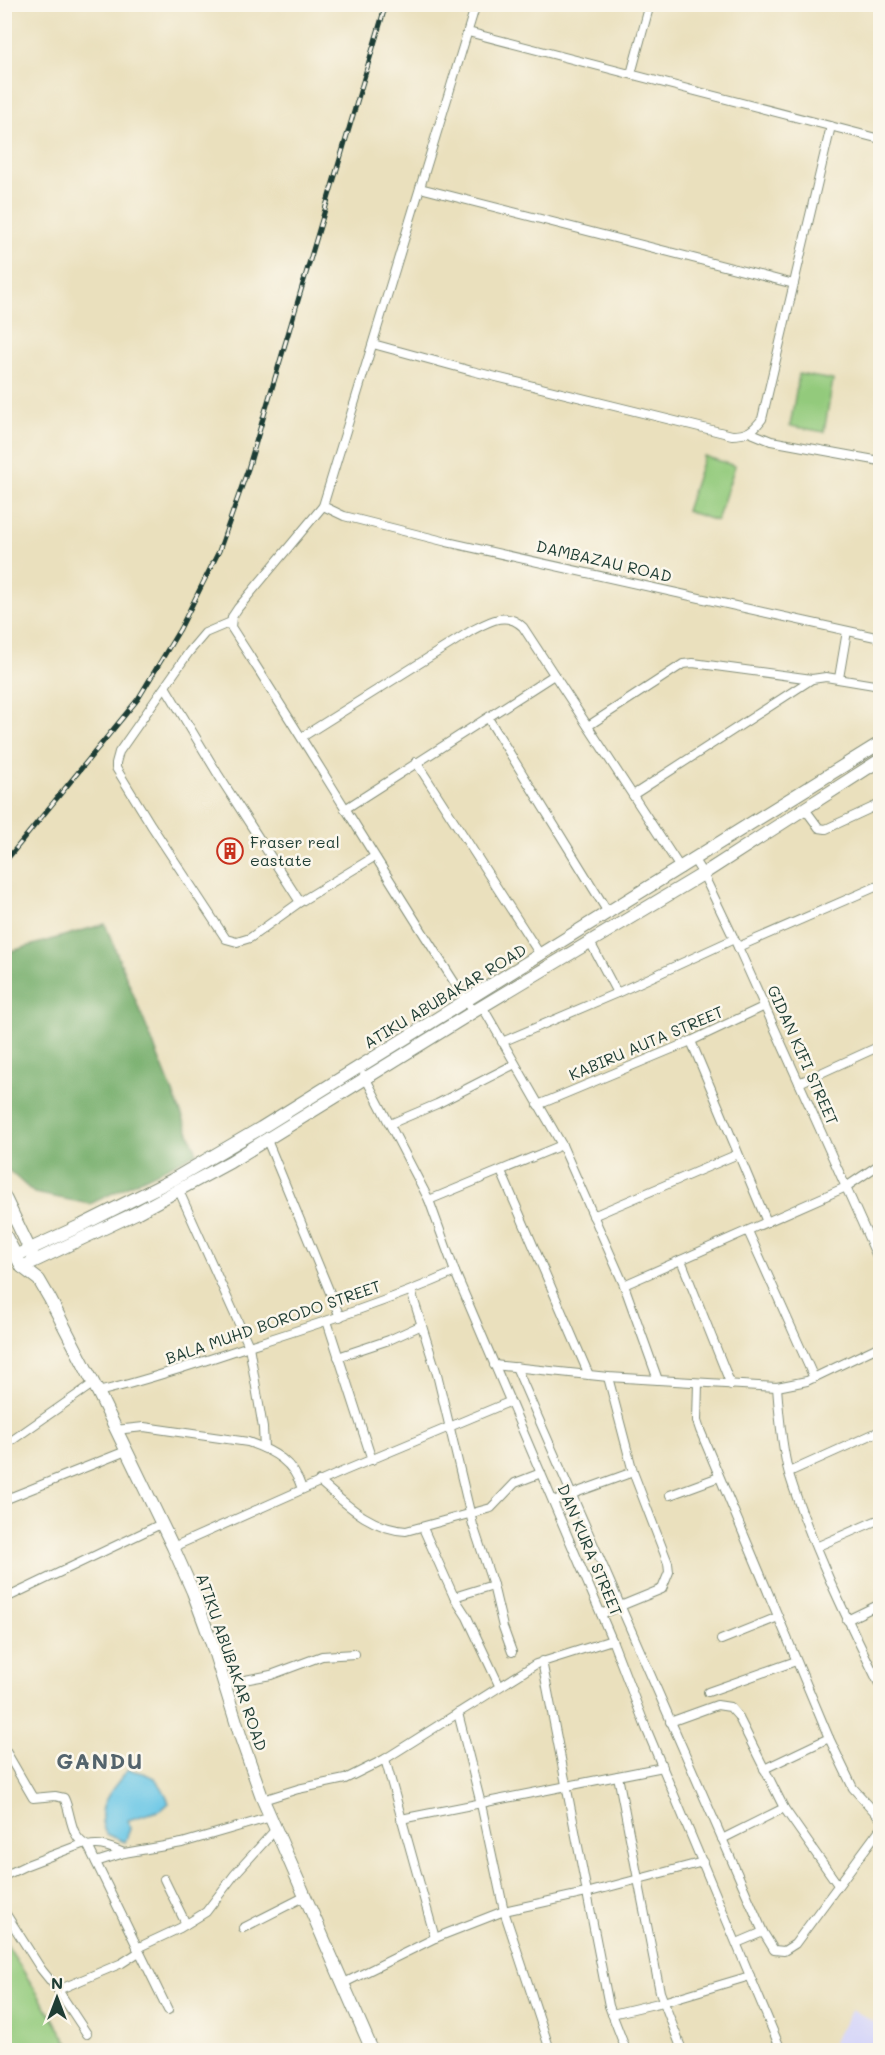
<svg xmlns="http://www.w3.org/2000/svg" width="885" height="2055" viewBox="0 0 885 2055" font-family="Mali,sans-serif">
  <rect width="100%" height="100%" fill="#fbf7ec"/>
  <filter id="ink" filterUnits="userSpaceOnUse"><feTurbulence type="fractalNoise" baseFrequency=".0167" numOctaves="2"/><feDisplacementMap in="SourceGraphic" scale="12" xChannelSelector="R" yChannelSelector="G"/><feConvolveMatrix kernelMatrix="1 2 1 2 8 2 1 2 1" color-interpolation-filters="sRGB"/></filter>
  <filter id="wash" filterUnits="userSpaceOnUse"><feTurbulence type="fractalNoise" baseFrequency=".008" numOctaves="4" result="noise"/><feDisplacementMap in="SourceGraphic" scale="24" xChannelSelector="R" yChannelSelector="G"/><feGaussianBlur stdDeviation="1.35" result="paint"/><feColorMatrix in="noise" values="0 0 0 0 0 0 0 0 0 0 0 0 0 0 0 0 0 1.4 0 .05"/><feComposite in="paint" operator="in"/></filter>
  <g filter="url(#wash)">
    <rect width="100%" height="100%" fill="#eae0bd"/>
    <path fill="#d7d7f8" d="M852 2009 880 2026V2050H836L833 2042Z"/>
    <g fill="#93ca7c" stroke="#598458" stroke-width="1.5">
      <path d="M799 374 833 380 824 432 790 426Z"/>
      <path d="M704 456 735 466 717 521 686 511Z"/>
      <path d="M5 1942 73 2050H5Z"/>
    </g>
    <path fill="#76ae6c" stroke="#4a7650" stroke-width="1.5" d="M105 924 197 1153 90 1204 34 1193 5 1167V953Z"/>
    <path fill="#68c6e6" stroke="#44828d" stroke-width="1.5" d="M128 1770C152 1773 161 1780 169 1803L161 1810 128 1820 130 1829 125 1842 106 1834C93 1808 112 1788 128 1770Z"/>
  </g>
  <g filter="url(#ink)">
    <g fill="none" stroke-linecap="round" stroke-linejoin="round">
      <g stroke="#848e78" stroke-width="10">
        <g id="street">
          <path d="M468 32 880 139"/>
          <path d="M631 74 650 4"/>
          <path d="M420 188 794 284"/>
          <path d="M373 344 472 371 732 435C747 435 753 431 762 419L831 126"/>
          <path d="M749 432 771 441 880 461"/>
          <path d="M323 506 344 516 447 542 880 638"/>
          <path d="M231 622 205 633 189 652 119 752 116 763V768L151 825 226 939 237 942 250 938 300 902 374 857"/>
          <path d="M839 678 847 631"/>
          <path d="M166 688 219 776 300 902"/>
          <path d="M488 718 609 914"/>
          <path d="M588 726 683 664 693 663 812 679"/>
          <path d="M302 737 471 631C488 622 506 610 523 627L681 869"/>
          <path d="M416 762 541 956"/>
          <path d="M633 795 812 679 826 677 880 686"/>
          <path d="M345 809 554 675"/>
          <path d="M805 809 819 828 826 829 880 804"/>
          <path d="M694 860 703 874 738 947 880 1263"/>
          <path d="M590 942 617 993"/>
          <path d="M738 947 880 885"/>
          <path d="M469 1005C388 880 312 752 231 627L232 617 238 608 323 506 476 4"/>
          <path d="M482 1006 562 1145 624 1285 658 1380"/>
          <path d="M691 1041 767 1222"/>
          <path d="M502 1042 617 993 734 939"/>
          <path d="M364 1075 429 1200 455 1272 612 1640 646 1728 781 2050"/>
          <path d="M799 1083 880 1046"/>
          <path d="M538 1105 691 1041 765 1006"/>
          <path d="M390 1124 437 1104 515 1064"/>
          <path d="M267 1140 340 1317"/>
          <path d="M501 1171 589 1375"/>
          <path d="M179 1191 249 1346 263 1428 264 1448"/>
          <path d="M429 1200 562 1145"/>
          <path d="M593 1216 738 1154"/>
          <path d="M748 1231 814 1378"/>
          <path d="M681 1260 731 1385"/>
          <path d="M624 1285 846 1187 880 1164"/>
          <path d="M411 1291 437 1374 473 1525 493 1585 503 1627 512 1652"/>
          <path d="M327 1321 372 1460"/>
          <path d="M338 1357 389 1340 422 1325"/>
          <path d="M494 1365 608 1377 777 1387 807 1381 880 1346"/>
          <path d="M516 1367 763 1932"/>
          <path d="M698 1383 697 1421 700 1430 829 1738 853 1788 880 1818"/>
          <path d="M777 1387C779 1414 782 1449 789 1474 812 1547 846 1617 880 1686"/>
          <path d="M98 1392C151 1379 201 1362 252 1345 321 1323 389 1301 455 1272"/>
          <path d="M115 1430 144 1427 248 1442C274 1451 294 1462 302 1489"/>
          <path d="M4 1446 94 1383"/>
          <path d="M789 1472 880 1431"/>
          <path d="M319 1481C345 1503 370 1529 406 1531L491 1508 515 1483 541 1473"/>
          <path d="M670 1495 719 1477"/>
          <path d="M4 1500 126 1451"/>
          <path d="M553 1501 633 1472"/>
          <path d="M423 1528 454 1597 467 1617 499 1685"/>
          <path d="M173 1547 344 1471 509 1402"/>
          <path d="M816 1547 880 1519"/>
          <path d="M454 1597 493 1585"/>
          <path d="M4 1599 161 1524"/>
          <path d="M601 1614 662 1589 669 1572 668 1563 633 1472 608 1377"/>
          <path d="M847 1620 880 1604"/>
          <path d="M721 1640 778 1617"/>
          <path d="M542 1661 609 2006 626 2050"/>
          <path d="M223 1684 271 1675 322 1656 355 1654"/>
          <path d="M708 1692 796 1661"/>
          <path d="M458 1713 481 1804 504 1911 550 2050"/>
          <path d="M670 1722 717 1705 730 1707 738 1716 784 1808 838 1885"/>
          <path d="M4 1748 33 1798 55 1796 64 1798C72 1814 69 1837 88 1846L168 2010"/>
          <path d="M385 1759 435 1938"/>
          <path d="M764 1769 829 1738"/>
          <path d="M618 1776 660 1992 682 2050"/>
          <path d="M263 1800 298 1789 345 1779 385 1759 536 1664 612 1640"/>
          <path d="M401 1819 663 1767"/>
          <path d="M722 1839 784 1808"/>
          <path d="M88 1846C101 1843 112 1848 124 1853"/>
          <path d="M96 1862 124 1853 182 1843 271 1817"/>
          <path d="M4 1876 27 1865 82 1844"/>
          <path d="M164 1879 186 1924"/>
          <path d="M4 1911 41 1969 58 1990 87 2034"/>
          <path d="M243 1928 304 1897"/>
          <path d="M737 1943 763 1932 774 1950 784 1951 795 1944 880 1829"/>
          <path d="M137 1948 180 1928 206 1912 235 1874 276 1829"/>
          <path d="M342 1984 435 1938 504 1911 586 1893 703 1862"/>
          <path d="M58 1990 122 1963 139 1952"/>
          <path d="M612 2014 663 2002 750 1976"/>
        </g>
      </g>
      <g stroke="#848e78" stroke-width="14">
        <g id="secondary">
          <path d="M4 1196 33 1256"/>
          <path d="M4 1233 22 1267 39 1280 50 1299 98 1392 173 1547 193 1592 211 1641 241 1738 263 1800 372 2050"/>
          <path d="M15 1256 82 1225 172 1180 261 1128 880 743"/>
          <path d="M22 1267 136 1213 230 1162 473 1012 703 874 880 760"/>
        </g>
      </g>
      <use href="#street" stroke="#fff" stroke-width="8"/>
      <use href="#secondary" stroke="#fff" stroke-width="12"/>
      <g stroke="#1f3d34" stroke-width="5">
        <path id="rail" d="M4 863 138 699 180 629 219 551 248 469 386 4"/>
      </g>
      <use href="#rail" stroke="#fbf7ec" stroke-width="3" stroke-dasharray="9" stroke-linecap="butt"/>
    </g>
  </g>
  <defs>
    <g id="building-ring" transform="scale(1.35)"><circle r="9.5" fill="#fbf7ec" stroke="#c8321e" stroke-width="1.5"/><path d="M-4-6H4V6H1V3H-1V6H-4ZM-2.5-4.3h1.7v1.8h-1.7ZM.8-4.3h1.7v1.8H.8ZM-2.5-1h1.7V.8h-1.7ZM.8-1h1.7V.8H.8Z" fill="#c8321e"/></g>
  </defs>
  <g fill-rule="evenodd">
    <use href="#building-ring" x="230" y="851"/>
  </g>
  <g text-anchor="middle" stroke-width="5" stroke-linejoin="round" paint-order="stroke">
    <g font-size="16" fill="#1f3d34" stroke="#fbf7ec">
      <text transform="translate(604 561) rotate(13)" y="6">DAMBAZAU ROAD</text>
      <text transform="translate(445 996) rotate(-31)" y="6">ATIKU ABUBAKAR ROAD</text>
      <text transform="translate(646 1043) rotate(-23)" y="6">KABIRU AUTA STREET</text>
      <text transform="translate(803 1055) rotate(66)" y="6">GIDAN KIFI STREET</text>
      <text transform="translate(273 1322) rotate(-19)" y="6">BALA MUHD BORODO STREET</text>
      <text transform="translate(590 1550) rotate(67)" y="6">DAN KURA STREET</text>
      <text transform="translate(232 1662) rotate(71)" y="6">ATIKU ABUBAKAR ROAD</text>
    </g>
    <g font-size="16" fill="#1f3d34" stroke="#fbf7ec" text-anchor="start">
      <text x="250" y="848">Fraser real<tspan x="250" dy="18">eastate</tspan></text>
    </g>
    <g font-size="22" font-weight="bold" letter-spacing="1.5" fill="#54646d" stroke="#fbf7ec">
      <text x="100" y="1769">GANDU</text>
    </g>
  </g>
  <rect width="885" height="2055" fill="none" stroke="#fbf7ec" stroke-width="24"/>
  <g transform="translate(57 1998)" stroke="#fbf7ec" stroke-width="4.5" paint-order="stroke">
  <path d="M0-4.5L10 22L0 15L-10 22Z" fill="#1f3d34"/>
  <text y="-9" font-size="16" font-weight="bold" text-anchor="middle" fill="#1f3d34">N</text>
  </g>
</svg>
